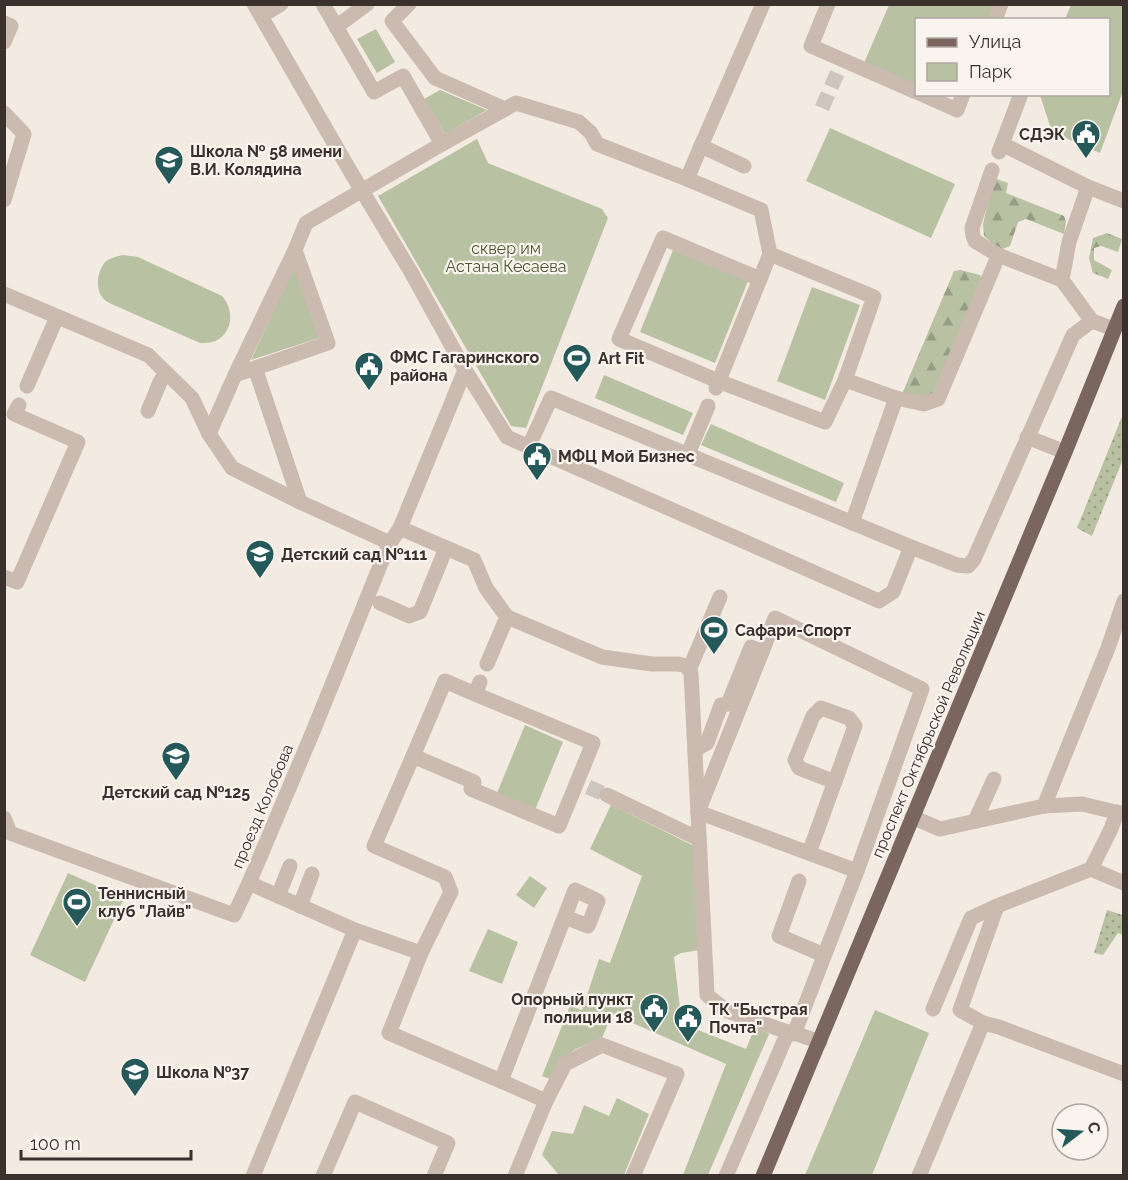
<svg xmlns="http://www.w3.org/2000/svg" width="1128" height="1180" viewBox="0 0 1128 1180" font-family="Raleway,sans-serif">
  <defs>
    <pattern id="grass-dots" width="8" height="8" patternUnits="userSpaceOnUse" patternTransform="scale(1.5)"><rect width="8" height="8" fill="#b9c1a3"/><path d="M2 2h.1M6 6h.1" fill="none" stroke="#979d85" stroke-width="1.8" stroke-linecap="round"/></pattern>
    <pattern id="forest-firs" width="22" height="20" patternUnits="userSpaceOnUse" patternTransform="scale(1.5)"><rect width="22" height="20" fill="#b9c1a3"/><path d="M5 1l3.5 6h-7zM16 11l3.5 6h-7z" fill="#979d85"/></pattern>
  </defs>
  <rect width="100%" height="100%" fill="#f3eae2"/>
  <g fill="url(#grass-dots)">
    <path d="M1123 414V459L1092 536 1077 528Z"/>
    <path d="M1107 910 1123 915V935L1118 933 1103 955 1094 953Z"/>
  </g>
  <g fill="url(#forest-firs)">
    <path d="M994 178 1008 183 1006 193 1064 216 1066 222 1064 234 1026 219 1018 222 1010 246 1000 250 984 236 983 224Z"/>
    <path d="M1107 233 1122 239 1118 252 1101 246 1094 248V260L1112 270 1108 279 1093 273 1089 258 1093 238Z"/>
    <path d="M960 270 980 275 983 280 935 395 925 399 902 394 954 271Z"/>
  </g>
  <g fill="#b9c1a3">
    <path d="M889 5H994L988 19 916 20V86L864 63Z"/>
    <path d="M1071 5H1123V91L1100 153 1052 132 1040 95 1108 94V20L1065 19Z"/>
    <path d="M376 29 395 62 377 73 357 39Z"/>
    <path d="M440 90 487 110 445 134 424 99Z"/>
    <path d="M830 128 955 184 931 238 806 181Z"/>
    <path d="M477 139 488 163 602 209 608 218 526 428 511 426 378 196Z"/>
    <path d="M673 250 748 281 715 363 640 332Z"/>
    <path d="M123 255 138 257 222 296C233 308 234 329 219 339 213 343 207 343 200 343L116 306C112 304 106 302 103 298 95 289 97 272 105 262 110 258 117 256 123 255Z"/>
    <path d="M294 267 319 338 251 360Z"/>
    <path d="M812 287 860 305 825 400 777 381Z"/>
    <path d="M604 375 693 413 683 435 595 398Z"/>
    <path d="M711 424 844 483 836 502 701 445Z"/>
    <path d="M525 725 563 742 535 810 497 793Z"/>
    <path d="M611 805 694 846 700 950 681 953 674 957 681 1017 698 1030 746 1049 755 1027 769 1034 708 1175H683L726 1064 612 1014 602 1038 574 1050 564 1061 553 1080 542 1076 570 1006 582 1010 599 959 610 963 642 876 590 849Z"/>
    <path d="M68 873 124 898 85 982 30 955Z"/>
    <path d="M530 876 547 888 534 908 516 895Z"/>
    <path d="M488 929 518 942 502 984 469 971Z"/>
    <path d="M875 1010 929 1033 872 1175H805Z"/>
    <path d="M617 1098 649 1114 624 1175H559L542 1155 552 1131 573 1134 584 1105 609 1116Z"/>
  </g>
  <g fill="none" stroke-linecap="round" stroke-linejoin="round">
    <g stroke="#cec5be" stroke-width="15" stroke-dasharray="15 8" stroke-linecap="butt">
      <path d="M822 108 843 60"/>
      <path d="M588 787 607 795"/>
    </g>
    <g stroke="#cabaaf" stroke-width="15">
      <path d="M254 4 349 169 411 272 465 370 507 437 879 601 893 592 911 547"/>
      <path d="M323 4 374 92 403 76 442 144"/>
      <path d="M409 4 392 21 435 78 505 109"/>
      <path d="M828 4 811 46 916 92"/>
      <path d="M261 16 281 4"/>
      <path d="M995 20 1001 4"/>
      <path d="M4 23 11 26 4 42"/>
      <path d="M336 27 367 4"/>
      <path d="M921 94 957 110 963 94"/>
      <path d="M4 113 24 134 4 200"/>
      <path d="M1002 144 1088 187 1124 201"/>
      <path d="M999 152 1021 94"/>
      <path d="M744 166 701 146 763 4"/>
      <path d="M992 170 972 228 973 236 975 241 998 255 1062 280 1092 321 1114 329"/>
      <path d="M687 179 761 210 770 254 716 388"/>
      <path d="M770 254 874 297 845 380 896 398 924 404 938 399 994 266 998 255"/>
      <path d="M760 279 663 238 619 339 718 381 825 422 845 380"/>
      <path d="M1062 280 1069 242 1088 187"/>
      <path d="M4 294 148 355 192 398 209 434 232 468 300 502 390 543"/>
      <path d="M255 368 300 502"/>
      <path d="M235 375 328 343 295 250"/>
      <path d="M27 386 57 317"/>
      <path d="M148 411 160 382 166 373"/>
      <path d="M209 434 235 375 295 250 306 223 442 144 516 103 579 122 591 133 597 144 687 179 701 146"/>
      <path d="M1027 437 1065 452"/>
      <path d="M529 446 551 398 911 547 957 565 968 566 974 559 1073 335 1092 321"/>
      <path d="M688 454 708 406"/>
      <path d="M852 523 896 398"/>
      <path d="M400 528 474 560 486 588 507 617 602 657 652 664H678L687 666 691 673 707 995 727 1011 788 1032 797 1034 820 1042"/>
      <path d="M4 577 17 582 78 442 14 414 19 405"/>
      <path d="M380 603 409 616 420 612 446 548"/>
      <path d="M762 652 698 812 857 871"/>
      <path d="M487 664 507 617"/>
      <path d="M689 670 720 597"/>
      <path d="M475 694 593 743 559 826 471 789 474 782 413 756 445 681 475 694 480 682"/>
      <path d="M695 750 707 743 721 705 728 704 751 647 762 652 775 618 922 689 857 871 794 1034"/>
      <path d="M413 756 374 846 445 877 451 892 421 953"/>
      <path d="M607 795 699 839"/>
      <path d="M1044 806 1108 648 1124 601"/>
      <path d="M1117 812 1111 829 1091 869 997 906 960 1010 983 1023 999 1027 1124 1074"/>
      <path d="M912 817 940 829 1044 806 1082 804 1124 814"/>
      <path d="M4 818 10 833 234 915 249 883"/>
      <path d="M975 821 994 779"/>
      <path d="M809 853 855 726 849 718 821 708 813 716 795 760 799 768 835 782"/>
      <path d="M1091 869 1124 883"/>
      <path d="M799 881 779 936 824 955"/>
      <path d="M278 896 290 866"/>
      <path d="M300 906 312 874"/>
      <path d="M355 930 421 953 389 1033 501 1081 575 890 598 901 588 926 565 917"/>
      <path d="M933 1009 971 918 997 906"/>
      <path d="M501 1081 546 1101 565 1064 602 1045 677 1074 633 1176"/>
      <path d="M253 1176 355 930 249 883 314 729 384 556 390 543 400 528 465 370"/>
      <path d="M323 1176 355 1102 448 1143 434 1176"/>
      <path d="M515 1176 546 1101"/>
      <path d="M726 1176 788 1032"/>
      <path d="M919 1176 983 1023"/>
    </g>
    <path stroke="#7a665f" stroke-width="15" d="M763 1176 1065 452 1124 306"/>
  </g>
  <defs>
    <g id="civic-pin" transform="scale(1.5)"><path d="M0 17L-7.5 6A9.5 9.5 0 1 1 7.5 6Z" fill="#245859" stroke="#faf4ef"/><path d="M-.6-6.5H3V-4.5H.6V-3L4-1V1h2V6H-6V1h2V-1L-.6-3ZM-1.2 2.5V6h2.4V2.5Z" fill="#fff"/></g>
    <g id="school-pin" transform="scale(1.5)"><path d="M0 17L-7.5 6A9.5 9.5 0 1 1 7.5 6Z" fill="#245859" stroke="#faf4ef"/><path d="M0-5L7-2L0 1L-7-2ZM-4 1L0 2.5L4 1V4Q0 6-4 4Z" fill="#fff"/></g>
    <g id="stadium-pin" transform="scale(1.5)"><path d="M0 17L-7.5 6A9.5 9.5 0 1 1 7.5 6Z" fill="#245859" stroke="#faf4ef"/><path d="M0-5a6.5 5 0 1 0 0 10a6.5 5 0 1 0 0-10ZM-3.5-1.8h7v3.6h-7Z" fill="#fff"/></g>
  </defs>
  <g fill-rule="evenodd">
    <use href="#civic-pin" x="1086" y="134"/>
    <use href="#school-pin" x="169" y="160"/>
    <use href="#stadium-pin" x="577" y="358"/>
    <use href="#civic-pin" x="369" y="366"/>
    <use href="#civic-pin" x="537" y="456"/>
    <use href="#school-pin" x="260" y="554"/>
    <use href="#stadium-pin" x="714" y="630"/>
    <use href="#school-pin" x="176" y="756"/>
    <use href="#stadium-pin" x="77" y="902"/>
    <use href="#civic-pin" x="654" y="1008"/>
    <use href="#civic-pin" x="688" y="1018"/>
    <use href="#school-pin" x="135" y="1072"/>
  </g>
  <g text-anchor="middle" stroke-width="4.5" stroke-linejoin="round" paint-order="stroke">
    <g font-size="16" font-weight="bold" fill="#3a302c" stroke="#faf4ef" text-anchor="start">
      <text x="1065" y="140" text-anchor="end">СДЭК</text>
      <text x="190" y="157">Школа № 58 имени<tspan x="190" dy="18">В.И. Колядина</tspan></text>
      <text x="390" y="363">ФМС Гагаринского<tspan x="390" dy="18">района</tspan></text>
      <text x="598" y="364">Art Fit</text>
      <text x="558" y="462">МФЦ Мой Бизнес</text>
      <text x="281" y="560">Детский сад №111</text>
      <text x="735" y="636">Сафари-Спорт</text>
      <text x="176" y="798" text-anchor="middle">Детский сад №125</text>
      <text x="98" y="899">Теннисный<tspan x="98" dy="18">клуб "Лайв"</tspan></text>
      <text x="633" y="1005" text-anchor="end">Опорный пункт<tspan x="633" dy="18">полиции 18</tspan></text>
      <text x="709" y="1015">ТК "Быстрая<tspan x="709" dy="18">Почта"</tspan></text>
      <text x="156" y="1078">Школа №37</text>
    </g>
    <g font-size="16" fill="#4b5731" stroke="#faf4ef">
      <text x="506" y="254">сквер им<tspan x="506" dy="18">Астана Кесаева</tspan></text>
    </g>
    <g font-size="16" fill="#3a302c" stroke="#faf4ef">
      <text transform="translate(928 734) rotate(-67)" y="6">проспект Октябрьской Революции</text>
      <text transform="translate(262 806) rotate(-67)" y="6">проезд Колобова</text>
    </g>
  </g>
  <rect width="1128" height="1180" fill="none" stroke="#3a302c" stroke-width="12"/>
  <rect x="915" y="18" width="195" height="78" fill="#faf4ef" stroke="#ada6a1" stroke-width="1.5"/>
  <rect x="927" y="38" width="30" height="9" fill="#7a665f" stroke="#ada6a1" stroke-width="1.5"/>
  <text x="969" y="48" font-size="18" fill="#3a302c">Улица</text>
  <rect x="927" y="63" width="30" height="18" fill="#b9c1a3" stroke="#ada6a1" stroke-width="1.5"/>
  <text x="969" y="78" font-size="18" fill="#3a302c">Парк</text>
  <g transform="translate(1080 1132) rotate(73)"><circle r="28" fill="#faf4ef" stroke="#ada6a1" stroke-width="1.5"/>
  <path d="M0-4.5L10 22L0 15L-10 22Z" fill="#245859"/>
  <text y="-9" font-size="16" font-weight="bold" text-anchor="middle" fill="#3a302c">С</text>
  </g>
  <path d="M21 1150v9h170v-9" fill="none" stroke="#3a302c" stroke-width="3"/>
  <text x="30" y="1150" font-size="18" fill="#3a302c" stroke="#faf4ef" stroke-width="4.5" paint-order="stroke">100 m</text>
</svg>
